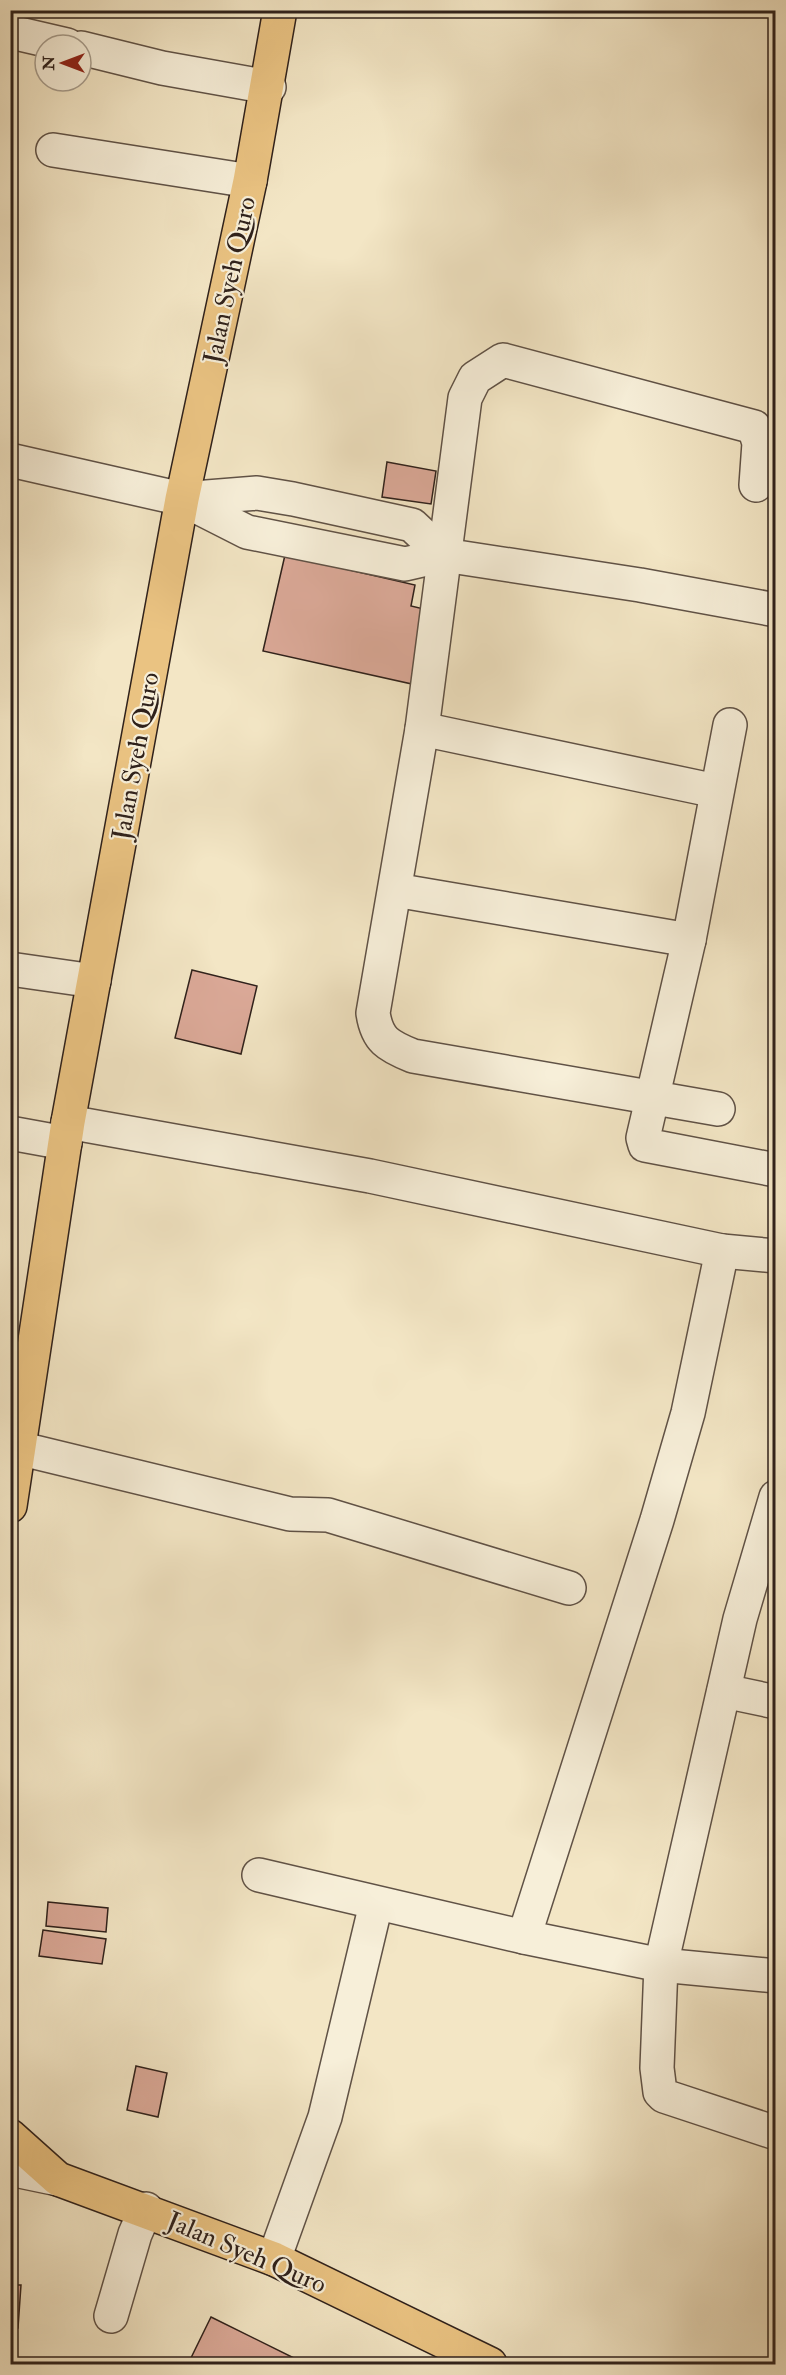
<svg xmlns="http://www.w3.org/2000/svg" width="786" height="2375" viewBox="0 0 786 2375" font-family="'IM FELL Double Pica',serif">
  <rect width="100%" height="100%" fill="#f3e6c5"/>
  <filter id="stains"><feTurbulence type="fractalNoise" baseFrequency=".00333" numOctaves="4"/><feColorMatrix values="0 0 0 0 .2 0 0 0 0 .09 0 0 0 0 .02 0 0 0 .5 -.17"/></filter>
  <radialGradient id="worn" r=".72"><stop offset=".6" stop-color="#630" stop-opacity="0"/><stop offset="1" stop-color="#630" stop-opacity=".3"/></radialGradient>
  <g fill="#dba998" stroke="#2f211b" stroke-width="1.5">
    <path d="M387 462 436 471 431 504 382 497Z"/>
    <path d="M285 555 415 585 411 606 428 610 412 684 263 651Z"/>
    <path d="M192 970 257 986 241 1054 175 1038Z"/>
    <path d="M48 1902 108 1908 106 1932 46 1926Z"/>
    <path d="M43 1930 106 1939 102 1964 39 1956Z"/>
    <path d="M136 2066 167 2073 158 2117 127 2110Z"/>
    <path d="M10 2285H21L18 2328 10 2327Z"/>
    <path d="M211 2317 306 2364H188Z"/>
  </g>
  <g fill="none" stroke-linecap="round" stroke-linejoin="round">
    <g stroke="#605246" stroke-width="36">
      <g id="minor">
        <path d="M11 32 67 45"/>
        <path d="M81 48 162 68 269 87"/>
        <path d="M53 150 250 181"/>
        <path d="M10 460 182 499 247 532 405 564 444 555 640 585 776 610"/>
        <path d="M182 499 257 493 293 499 412 525 444 555"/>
        <path d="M730 725 689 940 643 1138 645 1145 776 1170"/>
        <path d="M422 729 716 791"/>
        <path d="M395 890 689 940"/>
        <path d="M10 969 94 981"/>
        <path d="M718 1109 413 1056C388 1046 377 1040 373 1013L422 729 465 398 475 378 503 360 754 427 759 443 756 485"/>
        <path d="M68 1122 370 1176 722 1251 776 1256"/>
        <path d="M10 1133 65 1143"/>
        <path d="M722 1251 688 1413 657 1520 524 1937 661 1965 776 1976"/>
        <path d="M18 1448 290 1514 328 1515 569 1588"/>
        <path d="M776 1497 740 1619 661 1965 657 2068 660 2092 664 2096 776 2133"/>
        <path d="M724 1691 776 1702"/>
        <path d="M259 1875 524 1937"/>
        <path d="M10 2169 58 2179"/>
        <path d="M274 2259 325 2117 376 1904"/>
        <path d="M111 2316 135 2234 146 2209"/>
      </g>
    </g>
    <g stroke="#2f211b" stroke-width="36">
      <g id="major">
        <path d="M10 1506 68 1122 182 499 250 181 280 10"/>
        <path d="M10 2136 58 2179 274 2259 490 2364"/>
      </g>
    </g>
    <use href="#minor" stroke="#f7efd9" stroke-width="33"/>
    <use href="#major" stroke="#eac382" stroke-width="33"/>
  </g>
  <g text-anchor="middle" stroke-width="4.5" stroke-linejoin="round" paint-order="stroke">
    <g font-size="26" fill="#2f211b" stroke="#f7efd9">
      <text transform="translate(229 280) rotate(-78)" y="9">Jalan Syeh Quro</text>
      <text transform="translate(135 756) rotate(-80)" y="9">Jalan Syeh Quro</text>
      <text transform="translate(247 2252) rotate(23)" y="9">Jalan Syeh Quro</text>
    </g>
  </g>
  <rect width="786" height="2375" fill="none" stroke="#f3e6c5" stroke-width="36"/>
  <rect x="12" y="12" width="762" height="2351" fill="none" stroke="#2f211b" stroke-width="3"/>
  <rect x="18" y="18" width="750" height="2339" fill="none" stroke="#2f211b" stroke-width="1.5"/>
  <g transform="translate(63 63) rotate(270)"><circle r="28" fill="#f7efd9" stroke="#a79d8d" stroke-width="1.5"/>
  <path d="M0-4.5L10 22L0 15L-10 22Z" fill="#8f2418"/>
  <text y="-9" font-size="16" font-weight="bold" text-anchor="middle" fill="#2f211b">N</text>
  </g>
  <rect width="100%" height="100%" filter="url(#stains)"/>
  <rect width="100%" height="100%" fill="url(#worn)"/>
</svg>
